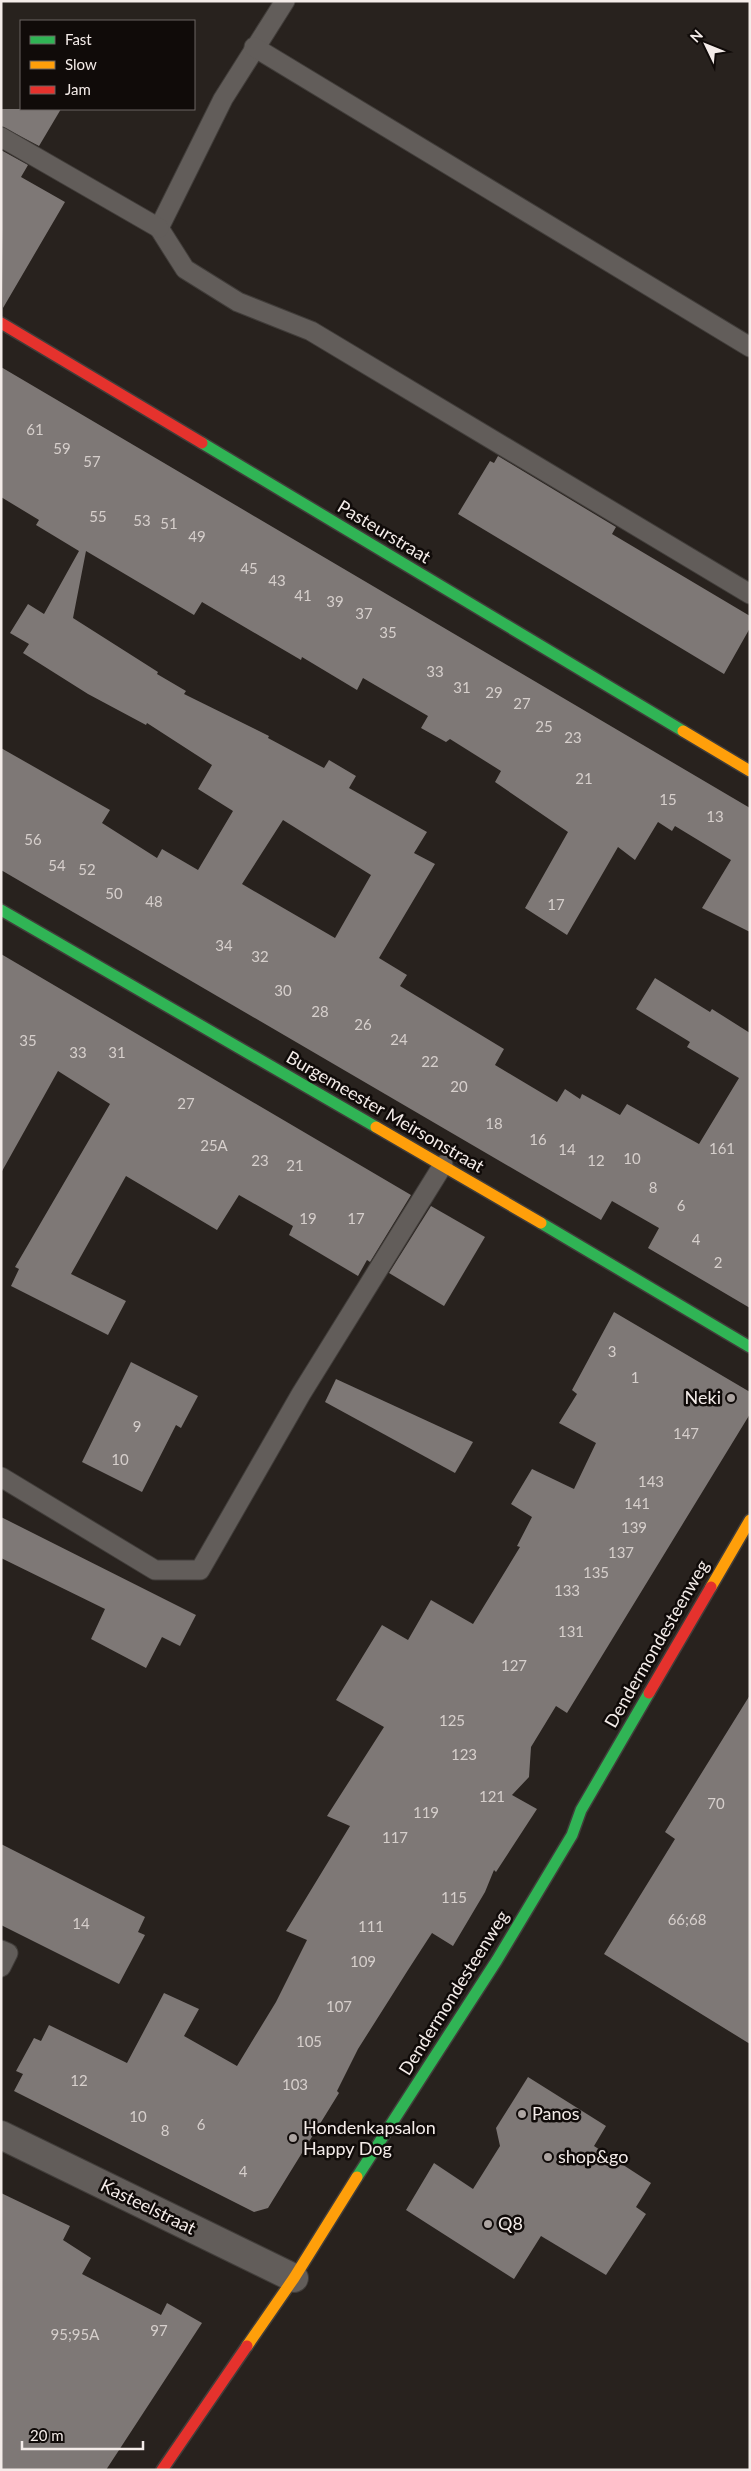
<svg xmlns="http://www.w3.org/2000/svg" width="751" height="2471" viewBox="0 0 751 2471" font-family="Lato,sans-serif">
  <rect width="100%" height="100%" fill="#28221e"/>
  <g fill="#7e7876" fill-rule="evenodd">
    <path d="M1 109H61L39 146 1 126Z"/>
    <path d="M1 150 28 165 21 177 65 202 3 308Z"/>
    <path d="M1 367 750 808V932L702 908 731 860 675 826 672 831 658 822 635 860 618 847 567 935 525 908 568 832 495 782 501 771 450 739 446 742 421 728 428 716 363 678 357 690 302 657 301 660 202 602 194 615 86 551 73 618 158 672 157 674 186 691 184 694 269 736 268 738 324 768 329 760 356 776 349 788 427 832 414 853 435 864 379 958 407 975 400 986 504 1049 495 1065 557 1102 565 1089 580 1099 582 1094 620 1115 627 1104 699 1144 739 1078 687 1047 690 1042 636 1009 655 978 710 1012 712 1009 750 1033V1308L648 1248 659 1228 612 1201 601 1220 1 870V748L110 810 102 823 157 858 162 849 198 870 233 811 198 789 212 765 147 723 146 725 88 694 23 653 29 644 10 633 28 604 44 614 79 551 36 525 39 520 1 497ZM283 820 371 875 335 938 242 884Z"/>
    <path d="M498 456 616 527 612 534 750 616V628L724 674 458 514 490 461 494 463Z"/>
    <path d="M1 954 411 1195 370 1262 367 1260 358 1276 289 1235 293 1226 239 1195 217 1230 126 1176 71 1274 126 1301 108 1335 11 1286 19 1269 15 1267 110 1104 58 1071 1 1173Z"/>
    <path d="M431 1206 485 1237 444 1306 389 1273Z"/>
    <path d="M614 1312 750 1392V1414L567 1713 556 1706 531 1747 529 1777 512 1795 537 1809 496 1872 494 1870 485 1892 453 1946 432 1933 408 1970 358 2049 337 2091 339 2093 268 2208 254 2212 14 2091 23 2074 16 2071 34 2038 41 2041 49 2025 127 2063 164 1993 199 2009 184 2036 237 2066 276 2002 307 1940 286 1931 350 1826 327 1816 384 1727 336 1700 382 1625 408 1640 431 1600 473 1624 520 1547 517 1546 532 1517 511 1504 532 1469 574 1489 596 1443 559 1423 577 1394 572 1390Z"/>
    <path d="M131 1362 198 1396 181 1428 176 1425 142 1492 82 1462Z"/>
    <path d="M336 1379 473 1442 455 1473 325 1402Z"/>
    <path d="M1 1517 196 1615 180 1646 162 1637 146 1668 91 1639 105 1609 1 1558Z"/>
    <path d="M750 1695V2044L604 1954 675 1839 665 1832Z"/>
    <path d="M1 1844 145 1917 138 1932 145 1935 119 1984 1 1925Z"/>
    <path d="M528 2077 606 2126 594 2146 651 2183 636 2207 646 2214 606 2275 541 2236 514 2279 406 2210 434 2163 473 2189 500 2146 496 2128Z"/>
    <path d="M1 2193 70 2226 63 2240 91 2258 82 2274 161 2315 167 2303 202 2323 106 2470H1Z"/>
  </g>
  <g fill="none" stroke-linecap="round" stroke-linejoin="round">
    <g stroke="#413d3a" stroke-width="21">
      <g id="lane">
        <path d="M285 1 223 99 159 228 185 269 238 302 311 331 750 594"/>
        <path d="M254 47 750 347"/>
        <path d="M1 137 159 228"/>
        <path d="M1 1477 155 1570H200L301 1394 443 1165"/>
        <path d="M1 1950 8 1953 1 1967"/>
      </g>
    </g>
    <g stroke="#413d3a" stroke-width="30">
      <path id="street" d="M1 2135 294 2278"/>
    </g>
    <g stroke="#413d3a" stroke-width="14">
      <g id="fast">
        <path d="M202 443 683 731"/>
        <path d="M1 910 376 1127"/>
        <path d="M541 1223 750 1347"/>
        <path d="M357 2177 497 1960 572 1835 581 1810 649 1693"/>
      </g>
    </g>
    <g stroke="#413d3a" stroke-width="14">
      <g id="slow">
        <path d="M683 731 750 771"/>
        <path d="M376 1127 541 1223"/>
        <path d="M711 1587 750 1520"/>
        <path d="M247 2346 294 2278 357 2177"/>
      </g>
    </g>
    <g stroke="#413d3a" stroke-width="14">
      <g id="jam">
        <path d="M1 323 202 443"/>
        <path d="M649 1693 711 1587"/>
        <path d="M162 2470 247 2346"/>
      </g>
    </g>
    <use href="#lane" stroke="#625d5a" stroke-width="19"/>
    <use href="#street" stroke="#625d5a" stroke-width="28"/>
    <use href="#fast" stroke="#30b455" stroke-width="11"/>
    <use href="#slow" stroke="#ff9f0a" stroke-width="11"/>
    <use href="#jam" stroke="#e5322d" stroke-width="11"/>
  </g>
  <g fill="#ada5a2" stroke="#100b09" stroke-width="2">
    <circle cx="731" cy="1398" r="5"/>
    <circle cx="522" cy="2114" r="5"/>
    <circle cx="293" cy="2138" r="5"/>
    <circle cx="548" cy="2157" r="5"/>
    <circle cx="488" cy="2224" r="5"/>
  </g>
  <g text-anchor="middle" stroke-width="5" stroke-linejoin="round" paint-order="stroke">
    <g font-size="15" fill="#d6cfcc">
      <text x="35" y="435">61</text>
      <text x="62" y="454">59</text>
      <text x="92" y="467">57</text>
      <text x="98" y="522">55</text>
      <text x="142" y="526">53</text>
      <text x="169" y="529">51</text>
      <text x="197" y="542">49</text>
      <text x="249" y="574">45</text>
      <text x="277" y="586">43</text>
      <text x="303" y="601">41</text>
      <text x="335" y="607">39</text>
      <text x="364" y="619">37</text>
      <text x="388" y="638">35</text>
      <text x="435" y="677">33</text>
      <text x="462" y="693">31</text>
      <text x="494" y="698">29</text>
      <text x="522" y="709">27</text>
      <text x="544" y="732">25</text>
      <text x="573" y="743">23</text>
      <text x="584" y="784">21</text>
      <text x="668" y="805">15</text>
      <text x="715" y="822">13</text>
      <text x="33" y="845">56</text>
      <text x="57" y="871">54</text>
      <text x="87" y="875">52</text>
      <text x="114" y="899">50</text>
      <text x="154" y="907">48</text>
      <text x="556" y="910">17</text>
      <text x="224" y="951">34</text>
      <text x="260" y="962">32</text>
      <text x="283" y="996">30</text>
      <text x="320" y="1017">28</text>
      <text x="363" y="1030">26</text>
      <text x="399" y="1045">24</text>
      <text x="28" y="1046">35</text>
      <text x="78" y="1058">33</text>
      <text x="117" y="1058">31</text>
      <text x="430" y="1067">22</text>
      <text x="459" y="1092">20</text>
      <text x="186" y="1109">27</text>
      <text x="494" y="1129">18</text>
      <text x="538" y="1145">16</text>
      <text x="214" y="1151">25A</text>
      <text x="722" y="1154">161</text>
      <text x="567" y="1155">14</text>
      <text x="632" y="1164">10</text>
      <text x="260" y="1166">23</text>
      <text x="596" y="1166">12</text>
      <text x="295" y="1171">21</text>
      <text x="653" y="1193">8</text>
      <text x="681" y="1211">6</text>
      <text x="308" y="1224">19</text>
      <text x="356" y="1224">17</text>
      <text x="696" y="1245">4</text>
      <text x="718" y="1268">2</text>
      <text x="612" y="1357">3</text>
      <text x="635" y="1383">1</text>
      <text x="137" y="1432">9</text>
      <text x="686" y="1439">147</text>
      <text x="120" y="1465">10</text>
      <text x="651" y="1487">143</text>
      <text x="637" y="1509">141</text>
      <text x="634" y="1533">139</text>
      <text x="621" y="1558">137</text>
      <text x="596" y="1578">135</text>
      <text x="567" y="1596">133</text>
      <text x="571" y="1637">131</text>
      <text x="514" y="1671">127</text>
      <text x="452" y="1726">125</text>
      <text x="464" y="1760">123</text>
      <text x="492" y="1802">121</text>
      <text x="716" y="1809">70</text>
      <text x="426" y="1818">119</text>
      <text x="395" y="1843">117</text>
      <text x="454" y="1903">115</text>
      <text x="687" y="1925">66;68</text>
      <text x="81" y="1929">14</text>
      <text x="371" y="1932">111</text>
      <text x="363" y="1967">109</text>
      <text x="339" y="2012">107</text>
      <text x="309" y="2047">105</text>
      <text x="79" y="2086">12</text>
      <text x="295" y="2090">103</text>
      <text x="138" y="2122">10</text>
      <text x="201" y="2130">6</text>
      <text x="165" y="2136">8</text>
      <text x="243" y="2177">4</text>
      <text x="159" y="2336">97</text>
      <text x="75" y="2340">95;95A</text>
    </g>
    <g font-size="18" fill="#f4ece9" stroke="#100b09">
      <text transform="translate(384 532) rotate(31)" y="6">Pasteurstraat</text>
      <text transform="translate(385 1112) rotate(30)" y="6">Burgemeester Meirsonstraat</text>
      <text transform="translate(657 1644) rotate(-60)" y="6">Dendermondesteenweg</text>
      <text transform="translate(454 1993) rotate(-58)" y="6">Dendermondesteenweg</text>
      <text transform="translate(148 2207) rotate(26)" y="6">Kasteelstraat</text>
    </g>
    <g font-size="18" fill="#f4ece9" stroke="#100b09" text-anchor="start">
      <text x="721" y="1404" text-anchor="end">Neki</text>
      <text x="532" y="2120">Panos</text>
      <text x="303" y="2134">Hondenkapsalon<tspan x="303" dy="21">Happy Dog</tspan></text>
      <text x="558" y="2163">shop&amp;go</text>
      <text x="498" y="2230">Q8</text>
    </g>
  </g>
  <rect width="751" height="2471" fill="none" stroke="#f4ece9" stroke-width="5"/>
  <rect x="20" y="20" width="175" height="90" fill="#100b09" stroke="#6b6563"/>
  <rect x="30" y="36" width="25" height="8" fill="#30b455" stroke="#6b6563"/>
  <text x="65" y="45" font-size="15" fill="#f4ece9">Fast</text>
  <rect x="30" y="61" width="25" height="8" fill="#ff9f0a" stroke="#6b6563"/>
  <text x="65" y="70" font-size="15" fill="#f4ece9">Slow</text>
  <rect x="30" y="86" width="25" height="8" fill="#e5322d" stroke="#6b6563"/>
  <text x="65" y="95" font-size="15" fill="#f4ece9">Jam</text>
  <g transform="translate(706 45) rotate(313)" stroke="#100b09" stroke-width="4" paint-order="stroke">
  <path d="M0-4L9 19L0 12L-9 19Z" fill="#f4ece9"/>
  <text y="-8" font-size="14" font-weight="bold" text-anchor="middle" fill="#f4ece9">N</text>
  </g>
  <path d="M22 2441v8h121v-8" fill="none" stroke="#f4ece9" stroke-width="2.5"/>
  <text x="30" y="2441" font-size="15" fill="#f4ece9" stroke="#100b09" stroke-width="4" paint-order="stroke">20 m</text>
</svg>
